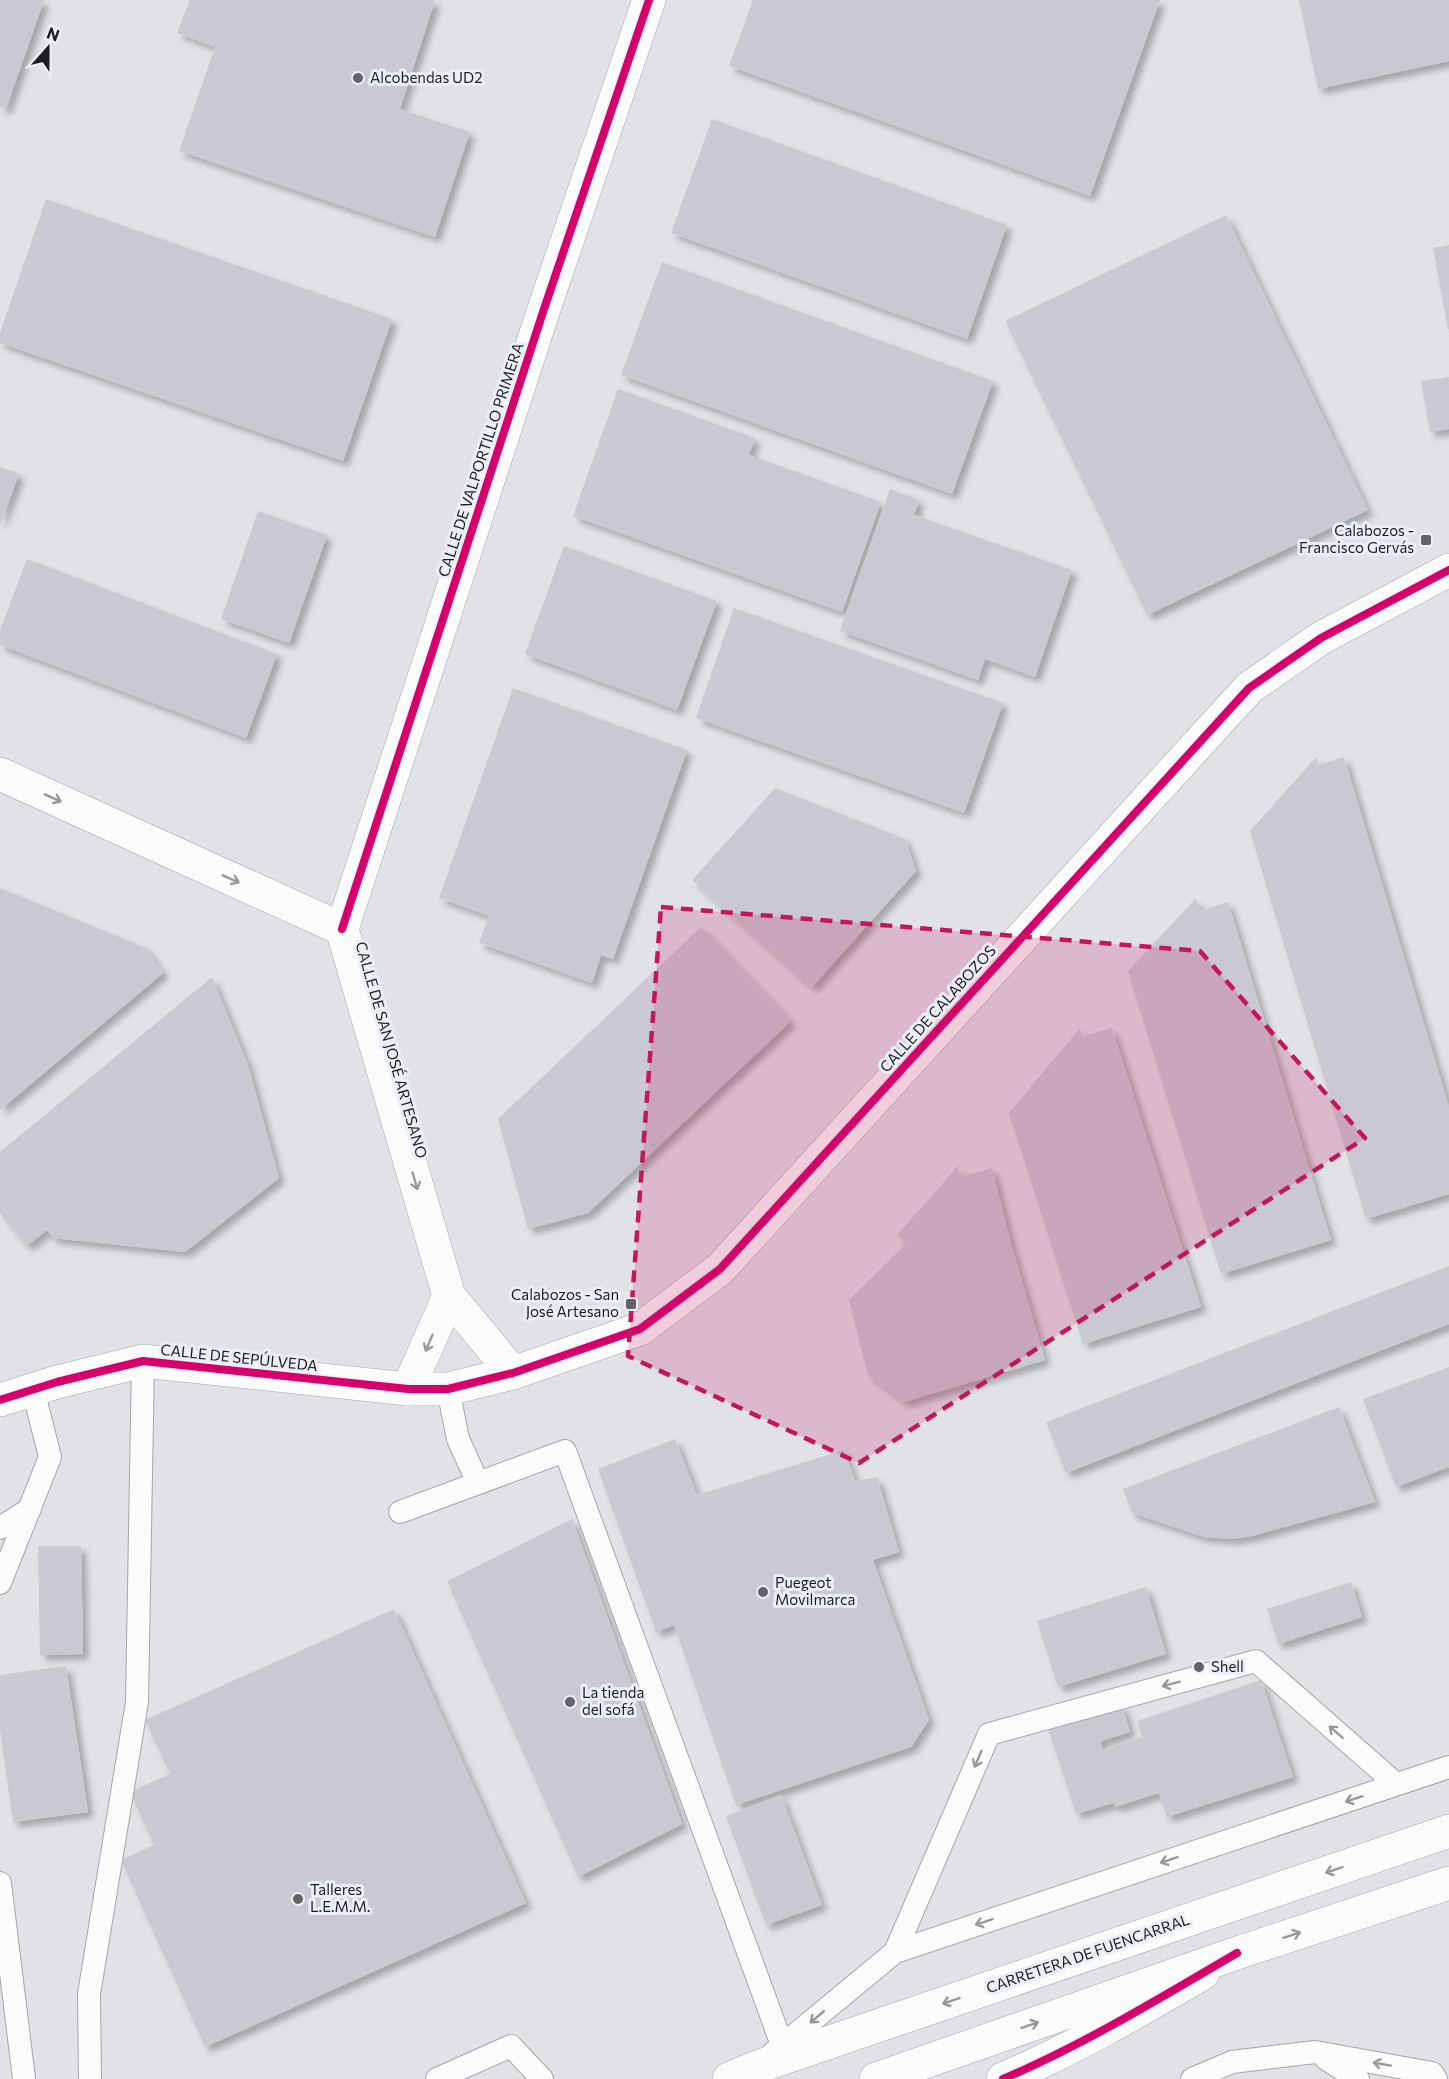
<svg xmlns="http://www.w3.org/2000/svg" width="1449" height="2079" viewBox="0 0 1449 2079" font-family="Commissioner,sans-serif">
  <defs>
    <filter id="shadow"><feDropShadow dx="5.5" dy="5.5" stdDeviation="3" flood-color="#0004"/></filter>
  </defs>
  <rect width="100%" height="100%" fill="#e1e2e6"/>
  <g fill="#cac8d0" filter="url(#shadow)">
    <path d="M0 0H44L6 109 0 107Z"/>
    <path d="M190 0H435L400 109 470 132 435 237 179 151 215 47 177 33Z"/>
    <path d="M753 0H1160L1090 196 729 66Z"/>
    <path d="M1299 0H1449V61L1318 89Z"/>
    <path d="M712 119 1007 225 967 339 671 233Z"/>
    <path d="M46 199 392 319 343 461 0 343V333Z"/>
    <path d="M1226 215 1368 510 1147 615 1005 321Z"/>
    <path d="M1449 245V329H1448L1433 248Z"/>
    <path d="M662 262 993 381 952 494 621 375Z"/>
    <path d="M1449 377V429L1430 432 1421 381Z"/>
    <path d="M618 389 755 438 749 455 881 502 842 612 573 516Z"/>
    <path d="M0 467 19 474 0 525Z"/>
    <path d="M890 489 919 500 914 515 1072 570 1035 677 985 659 978 680 840 631Z"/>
    <path d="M258 511 327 535 289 643 221 619Z"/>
    <path d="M564 546 717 601 677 710 525 654Z"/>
    <path d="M27 559 277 654 246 738 0 645V630Z"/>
    <path d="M734 608 1003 703 964 813 696 718Z"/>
    <path d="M513 688 687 750 613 959 601 955 592 983 479 943 489 916 439 898Z"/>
    <path d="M1316 757 1318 765 1344 757 1449 1107V1194L1366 1219 1250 831Z"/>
    <path d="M775 788 905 839 916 871 812 987 692 880Z"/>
    <path d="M0 888 146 948 163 973 0 1110Z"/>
    <path d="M1196 898 1200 911 1228 902 1331 1240 1221 1274 1128 971Z"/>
    <path d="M701 927 791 1021 588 1213 528 1229 498 1119Z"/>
    <path d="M212 977 248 1065 279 1178 185 1252 53 1238 47 1230 27 1246 0 1213V1152Z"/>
    <path d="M1080 1028 1082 1037 1112 1028 1201 1307 1083 1344 1009 1113Z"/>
    <path d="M959 1165 958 1178 992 1168 1010 1240 1045 1360 904 1402 868 1375 849 1300 907 1243 897 1235Z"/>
    <path d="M1449 1266V1324L1066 1473 1046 1422Z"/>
    <path d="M1449 1367V1467L1396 1487 1363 1399Z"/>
    <path d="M1339 1407 1375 1502 1252 1536 1232 1539 1204 1537 1132 1513 1123 1489Z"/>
    <path d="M675 1439 697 1495 844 1450 855 1481 877 1477 899 1552 873 1560 929 1720 911 1747 736 1805 674 1625 656 1632 598 1469Z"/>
    <path d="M572 1519 682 1824 578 1877 447 1581Z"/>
    <path d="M38 1546H81L83 1654 40 1655Z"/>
    <path d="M1351 1582 1362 1617 1278 1644 1267 1609Z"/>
    <path d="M1146 1587 1166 1654 1058 1687 1037 1621Z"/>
    <path d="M394 1609 526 1903 205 2047 121 1860 154 1845 130 1792 170 1774 145 1720Z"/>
    <path d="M66 1666 88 1812 13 1822 0 1730V1675Z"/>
    <path d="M1261 1680 1293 1777 1167 1817 1159 1793 1115 1807 1114 1803 1076 1814 1048 1729 1122 1705 1130 1732 1101 1741 1103 1750 1142 1737 1137 1721Z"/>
    <path d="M781 1795 822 1905 766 1925 726 1816Z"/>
  </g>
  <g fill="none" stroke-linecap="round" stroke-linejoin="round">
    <g stroke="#a4a6a8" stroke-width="24">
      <g id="service">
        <path d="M448 1389 458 1439 478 1483"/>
        <path d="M400 1512 565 1451 782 2045"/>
        <path d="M0 1528 30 1509"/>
        <path d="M0 1583 50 1457 33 1390"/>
        <path d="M0 1883 24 2079"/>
        <path d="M895 1952 989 1734 1256 1661 1396 1784"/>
        <path d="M773 2053 895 1952 1449 1767"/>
        <path d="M1326 2059 1358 2079"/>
        <path d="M90 2079 89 1994 137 1702 143 1361"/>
        <path d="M437 2079 511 2046 542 2079"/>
        <path d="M1192 2079 1232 2062 1315 2052 1432 2073 1436 2079"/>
      </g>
    </g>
    <g stroke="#a4a6a8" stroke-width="34">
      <g id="minor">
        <path d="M0 774 342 929 449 1296 513 1373"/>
        <path d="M342 929 544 309 649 0"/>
        <path d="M408 1389 449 1296"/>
        <path d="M0 1400 57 1382 143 1361 408 1389H448L513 1373 640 1329 720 1269 1249 688 1321 638 1449 570"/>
        <path d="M1003 2079C1073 2049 1137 2012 1203 1973"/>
      </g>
    </g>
    <g stroke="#a4a6a8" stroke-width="34">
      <g id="trunk">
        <path d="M729 2079 757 2067 1449 1831"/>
        <path d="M876 2079 1237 1953 1449 1883"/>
      </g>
    </g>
    <use href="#service" stroke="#fafbfb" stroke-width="22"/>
    <use href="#minor" stroke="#fafbfb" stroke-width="33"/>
    <use href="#trunk" stroke="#fafbfb" stroke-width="33"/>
    <g stroke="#eceef5" stroke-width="11">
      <g id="cycleway">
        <path d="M342 929 544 309 649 0"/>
        <path d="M0 1400 57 1382 143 1361 408 1389H448L513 1373 640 1329 720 1269 1249 688 1321 638 1449 570"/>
        <path d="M1003 2079C1085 2044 1160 1998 1237 1953"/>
      </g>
    </g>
    <use href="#cycleway" stroke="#d6006c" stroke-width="8"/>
  </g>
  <defs><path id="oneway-shaft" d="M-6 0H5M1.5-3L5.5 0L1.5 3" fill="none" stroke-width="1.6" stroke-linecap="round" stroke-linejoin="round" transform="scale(1.5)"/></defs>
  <g stroke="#979899">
    <use href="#oneway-shaft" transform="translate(53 798) rotate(24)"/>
    <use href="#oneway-shaft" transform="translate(231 879) rotate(24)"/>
    <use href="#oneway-shaft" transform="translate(415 1181) rotate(74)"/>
    <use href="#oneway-shaft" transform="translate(429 1343) rotate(113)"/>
    <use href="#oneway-shaft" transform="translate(1171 1684) rotate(165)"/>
    <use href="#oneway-shaft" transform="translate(1336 1732) rotate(-139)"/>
    <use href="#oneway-shaft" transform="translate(978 1759) rotate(113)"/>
    <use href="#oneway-shaft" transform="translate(1354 1799) rotate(162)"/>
    <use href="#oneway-shaft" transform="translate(1169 1860) rotate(162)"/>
    <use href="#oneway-shaft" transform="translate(1334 1870) rotate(161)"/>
    <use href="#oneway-shaft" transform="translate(984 1922) rotate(162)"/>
    <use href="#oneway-shaft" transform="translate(1292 1935) rotate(-18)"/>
    <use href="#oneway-shaft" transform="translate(951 2001) rotate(161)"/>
    <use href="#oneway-shaft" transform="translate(817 2017) rotate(140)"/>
    <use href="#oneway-shaft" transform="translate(1030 2025) rotate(-19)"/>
    <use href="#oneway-shaft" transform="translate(1382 2064) rotate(-170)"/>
  </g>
  <path fill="#c2185b" fill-opacity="0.2" stroke="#c2185b" stroke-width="4.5" stroke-dasharray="12 8" stroke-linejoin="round" d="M661 907 1200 951 1365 1138 859 1463 628 1356Z"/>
  <g fill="#626366" stroke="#eceef5" stroke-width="2">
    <circle cx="358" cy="78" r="6"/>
    <rect x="1420" y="534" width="12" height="12" rx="3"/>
    <rect x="625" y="1298" width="12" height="12" rx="3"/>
    <circle cx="763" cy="1592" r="6"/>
    <circle cx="1199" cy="1667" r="6"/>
    <circle cx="570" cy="1702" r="6"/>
    <circle cx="298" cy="1899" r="6"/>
  </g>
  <g text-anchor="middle" stroke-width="6" stroke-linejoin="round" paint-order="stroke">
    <g font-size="15" fill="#1d1e21" stroke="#eceef5" text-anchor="start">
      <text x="370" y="83">Alcobendas UD2</text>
      <text x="1414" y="536" text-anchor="end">Calabozos -<tspan x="1414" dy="17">Francisco Gervás</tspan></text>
      <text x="619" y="1300" text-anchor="end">Calabozos - San<tspan x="619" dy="17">José Artesano</tspan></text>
      <text x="775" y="1588">Puegeot<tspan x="775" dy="17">Movilmarca</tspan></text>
      <text x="1211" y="1672">Shell</text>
      <text x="582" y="1698">La tienda<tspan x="582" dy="17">del sofá</tspan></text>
      <text x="310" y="1895">Talleres<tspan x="310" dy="17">L.E.M.M.</tspan></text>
    </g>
    <g font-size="15" fill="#1d1e21" stroke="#eceef5">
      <text transform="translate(481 460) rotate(-72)" y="5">CALLE DE VALPORTILLO PRIMERA</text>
      <text transform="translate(938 1009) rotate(-48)" y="5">CALLE DE CALABOZOS</text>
      <text transform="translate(391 1050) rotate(74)" y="5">CALLE DE SAN JOSÉ ARTESANO</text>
      <text transform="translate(239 1358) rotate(6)" y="5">CALLE DE SEPÚLVEDA</text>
      <text transform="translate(1088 1954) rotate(-19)" y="5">CARRETERA DE FUENCARRAL</text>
    </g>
  </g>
  <g transform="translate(48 48) rotate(21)" stroke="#eceef5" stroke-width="4.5" paint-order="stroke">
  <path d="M0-4.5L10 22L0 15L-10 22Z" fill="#1d1e21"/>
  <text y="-9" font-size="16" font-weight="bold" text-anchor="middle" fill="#1d1e21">N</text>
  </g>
</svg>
